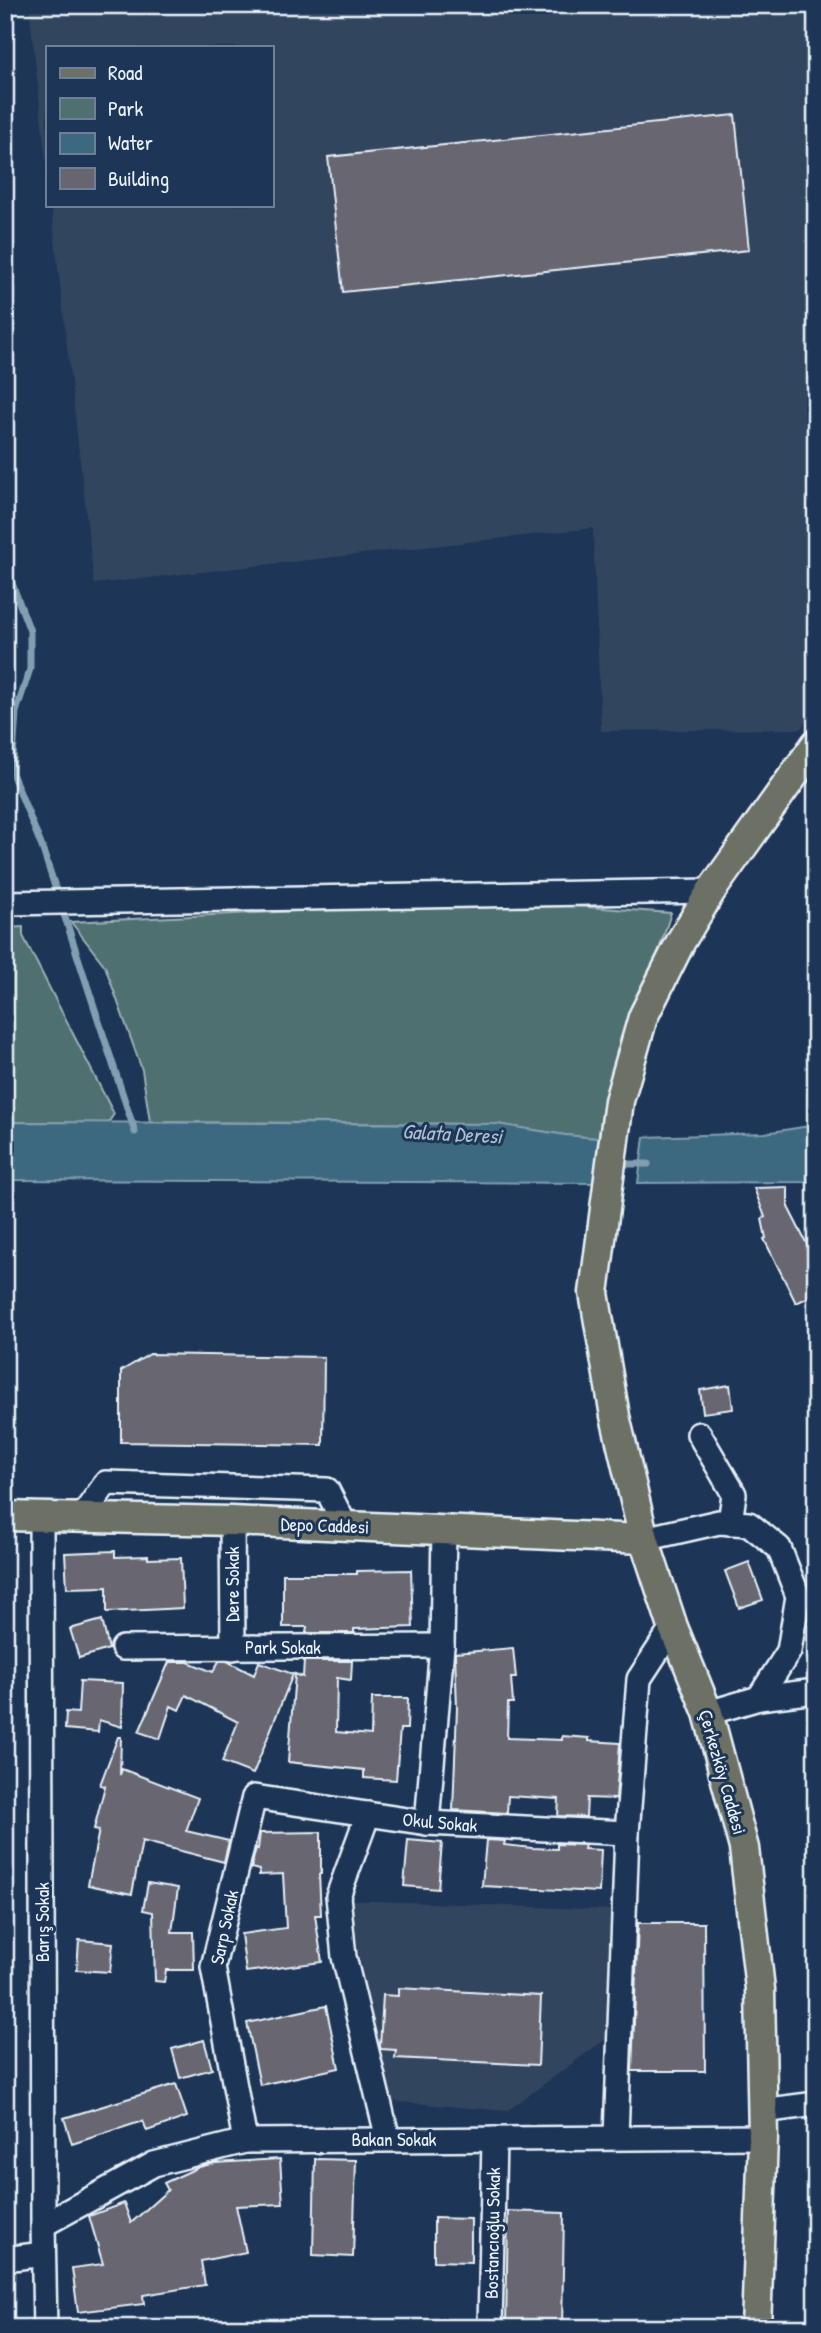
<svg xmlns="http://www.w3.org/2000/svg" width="821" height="2333" viewBox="0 0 821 2333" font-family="'Patrick Hand',sans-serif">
  <rect width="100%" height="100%" fill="#1d3557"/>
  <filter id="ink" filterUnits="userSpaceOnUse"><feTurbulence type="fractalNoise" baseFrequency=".0143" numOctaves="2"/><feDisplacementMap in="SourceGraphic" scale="14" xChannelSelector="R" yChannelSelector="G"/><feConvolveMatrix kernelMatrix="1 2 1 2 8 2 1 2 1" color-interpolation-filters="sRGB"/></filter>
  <g filter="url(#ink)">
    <g fill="#33445e">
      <path d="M29 5H816V704L801 729 601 731 593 528 94 584 51 205H271V47H47V171Z"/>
      <path d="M349 1900 615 1910 610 2036 507 2111 387 2101Z"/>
    </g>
    <g fill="#4f7071" stroke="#9cb0b4" stroke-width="2">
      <path d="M503 901 671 913 624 1056 607 1139 565 1135 497 1124 150 1122 142 1070 105 966 71 922Z"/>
      <path d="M23 927V936L114 1114 108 1123 5 1122V928Z"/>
    </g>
    <g fill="#3c6980" stroke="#819fb0" stroke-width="2">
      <path d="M5 1122 497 1124 565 1135 607 1139 600 1183 5 1180Z"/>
      <path d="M816 1125V1182L638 1183 644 1137 765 1133Z"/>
    </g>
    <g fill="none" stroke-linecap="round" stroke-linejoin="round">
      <g stroke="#819fb0" stroke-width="7">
        <path d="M5 565 30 631V669L16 712 12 773 42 847 135 1132"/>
        <path d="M617 1164H648"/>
      </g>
    </g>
    <g fill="#676670" stroke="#e8f1f8" stroke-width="2">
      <path d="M735 115 749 250 343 292 328 157Z"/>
      <path d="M788 1187V1207L816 1262V1294L796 1303 764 1239 766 1238 762 1219 765 1217 754 1188Z"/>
      <path d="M150 1354 324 1357 323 1445 121 1442V1371Z"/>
      <path d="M730 1385 733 1409 703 1413 700 1390Z"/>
      <path d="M115 1551V1557L148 1556V1559L181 1558 183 1608 107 1612V1587L67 1588 65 1553Z"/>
      <path d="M749 1562 763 1600 739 1608 725 1571Z"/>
      <path d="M411 1570 413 1627 354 1629V1633H306L307 1627H283V1574H357V1571Z"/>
      <path d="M102 1620 109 1649 79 1658 70 1629Z"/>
      <path d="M513 1648 516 1678H511L513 1703H508L507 1738 562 1740V1736L589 1738V1741L620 1743 616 1799 587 1798 586 1817 558 1816 559 1799 508 1796 507 1813 453 1810 457 1708 455 1653Z"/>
      <path d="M219 1661H227L254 1675 259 1662 293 1674 253 1774 222 1762 238 1722 186 1695 179 1710 171 1706 160 1739 139 1732 169 1662H188L213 1672Z"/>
      <path d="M304 1661H352L351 1680 337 1678 336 1732 371 1735 372 1698H408L407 1729H400L396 1780 364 1778V1770L288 1762 295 1674 303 1677Z"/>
      <path d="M80 1681 123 1683 122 1727 99 1720 98 1732 65 1729 66 1712 78 1713Z"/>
      <path d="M118 1737H121L120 1775 122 1769 198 1798 186 1831 229 1841 224 1862 142 1841 132 1894 88 1885 99 1830 94 1829 105 1786 100 1785Z"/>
      <path d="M321 1832V1874H319L321 1915H315L322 1962 246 1972 241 1934 286 1928 283 1874 259 1875V1870L251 1868 256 1848 258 1849 260 1833Z"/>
      <path d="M408 1840 442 1843 438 1889 404 1886Z"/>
      <path d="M486 1840 505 1841 504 1845 532 1848 557 1849V1844L585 1845 584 1849 601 1850 599 1892 482 1886Z"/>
      <path d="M148 1883 178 1888 172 1932H193L194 1970H166L164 1982 155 1981 153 1912 143 1910Z"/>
      <path d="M638 1923H704L705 2071H632Z"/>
      <path d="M79 1940 113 1943 110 1972 77 1970Z"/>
      <path d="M398 1988 541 1996 538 2065 395 2058 396 2050 381 2049 380 2047 383 1995 398 1996Z"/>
      <path d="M326 2006 339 2068 260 2085 247 2023Z"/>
      <path d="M204 2040 212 2069 180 2078 172 2049Z"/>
      <path d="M176 2084 187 2117 147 2131 143 2121 72 2144 64 2118Z"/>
      <path d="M280 2159 283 2204 236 2206 246 2252 201 2261 205 2285 143 2295 144 2304 78 2312 72 2268 103 2264 89 2216 124 2203 131 2223 168 2190 164 2183 199 2167 215 2163Z"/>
      <path d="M315 2159 356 2160 353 2257 313 2255Z"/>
      <path d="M508 2211 564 2213 562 2328H506Z"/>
      <path d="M434 2218 471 2219V2262L434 2261Z"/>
    </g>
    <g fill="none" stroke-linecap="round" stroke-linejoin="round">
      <g stroke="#e8f1f8" stroke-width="28">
        <g id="minor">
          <path d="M5 903 711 891"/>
          <path d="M699 1434 734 1494 730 1523"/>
          <path d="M41 1517 43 2225 45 2328"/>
          <path d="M82 1517 106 1483 327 1490 345 1525"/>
          <path d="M232 1521 233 1648"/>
          <path d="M644 1539 719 1522 749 1524 779 1548 798 1596 789 1651 759 1698"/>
          <path d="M123 1648 442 1646"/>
          <path d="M708 1713 759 1698 816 1691"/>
          <path d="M368 1814 338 1896 344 1957 388 2139"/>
          <path d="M427 1823 442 1646 444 1529"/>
          <path d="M762 2111 816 2104"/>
          <path d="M616 2137 627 1833 639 1679 673 1627"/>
          <path d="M245 2141 213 1967 254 1797 427 1823 627 1833"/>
          <path d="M43 2225 154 2164 245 2141 763 2137"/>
          <path d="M5 2259 43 2254"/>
          <path d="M490 2328 494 2139"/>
        </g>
      </g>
      <g stroke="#e8f1f8" stroke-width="33">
        <g id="major">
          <path d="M5 1516 232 1521 644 1539"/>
          <path d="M756 2328 763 2137 760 1989 744 1848 708 1713 673 1627 644 1539 615 1416 594 1293 619 1101 643 1017 681 941 711 891 816 744"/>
        </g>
      </g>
      <use href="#minor" stroke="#1d3557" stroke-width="23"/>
      <use href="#major" stroke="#6c7065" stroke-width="28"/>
    </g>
  </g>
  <g text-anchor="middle" stroke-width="6" stroke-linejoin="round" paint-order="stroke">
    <g font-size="19" fill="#e8f1f8" stroke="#1d3557">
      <text transform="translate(325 1525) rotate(2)" y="7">Depo Caddesi</text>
      <text transform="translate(232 1584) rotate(-90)" y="7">Dere Sokak</text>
      <text x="283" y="1654">Park Sokak</text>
      <text transform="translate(723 1772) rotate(74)" y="7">Çerkezköy Caddesi</text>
      <text transform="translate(440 1822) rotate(5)" y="7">Okul Sokak</text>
      <text transform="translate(42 1922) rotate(-90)" y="7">Barış Sokak</text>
      <text transform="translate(224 1927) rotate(-78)" y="7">Sarp Sokak</text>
      <text x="394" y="2146">Bakan Sokak</text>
      <text transform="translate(492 2233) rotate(-89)" y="7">Bostancıoğlu Sokak</text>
    </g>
    <g font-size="21" font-style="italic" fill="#acc1ce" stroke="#1d3557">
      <text transform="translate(452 1134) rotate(3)" y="7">Galata Deresi</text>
    </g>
  </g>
  <rect width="821" height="2333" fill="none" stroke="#1d3557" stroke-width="28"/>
  <rect x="14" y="14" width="793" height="2305" fill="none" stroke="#e8f1f8" stroke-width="2.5" filter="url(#ink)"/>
  <rect x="46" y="46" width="228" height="161" fill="#1d3557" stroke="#6e8097" stroke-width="2"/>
  <rect x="60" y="68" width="35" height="10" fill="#6c7065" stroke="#6e8097" stroke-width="2"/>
  <text x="108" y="80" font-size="21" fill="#e8f1f8">Road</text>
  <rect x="60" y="98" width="35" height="21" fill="#4f7071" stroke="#6e8097" stroke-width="2"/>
  <text x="108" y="116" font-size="21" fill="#e8f1f8">Park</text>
  <rect x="60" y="133" width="35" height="21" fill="#3c6980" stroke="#6e8097" stroke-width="2"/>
  <text x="108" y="150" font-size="21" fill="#e8f1f8">Water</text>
  <rect x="60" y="168" width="35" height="21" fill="#676670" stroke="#6e8097" stroke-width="2"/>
  <text x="108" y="186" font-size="21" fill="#e8f1f8">Building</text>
</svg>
